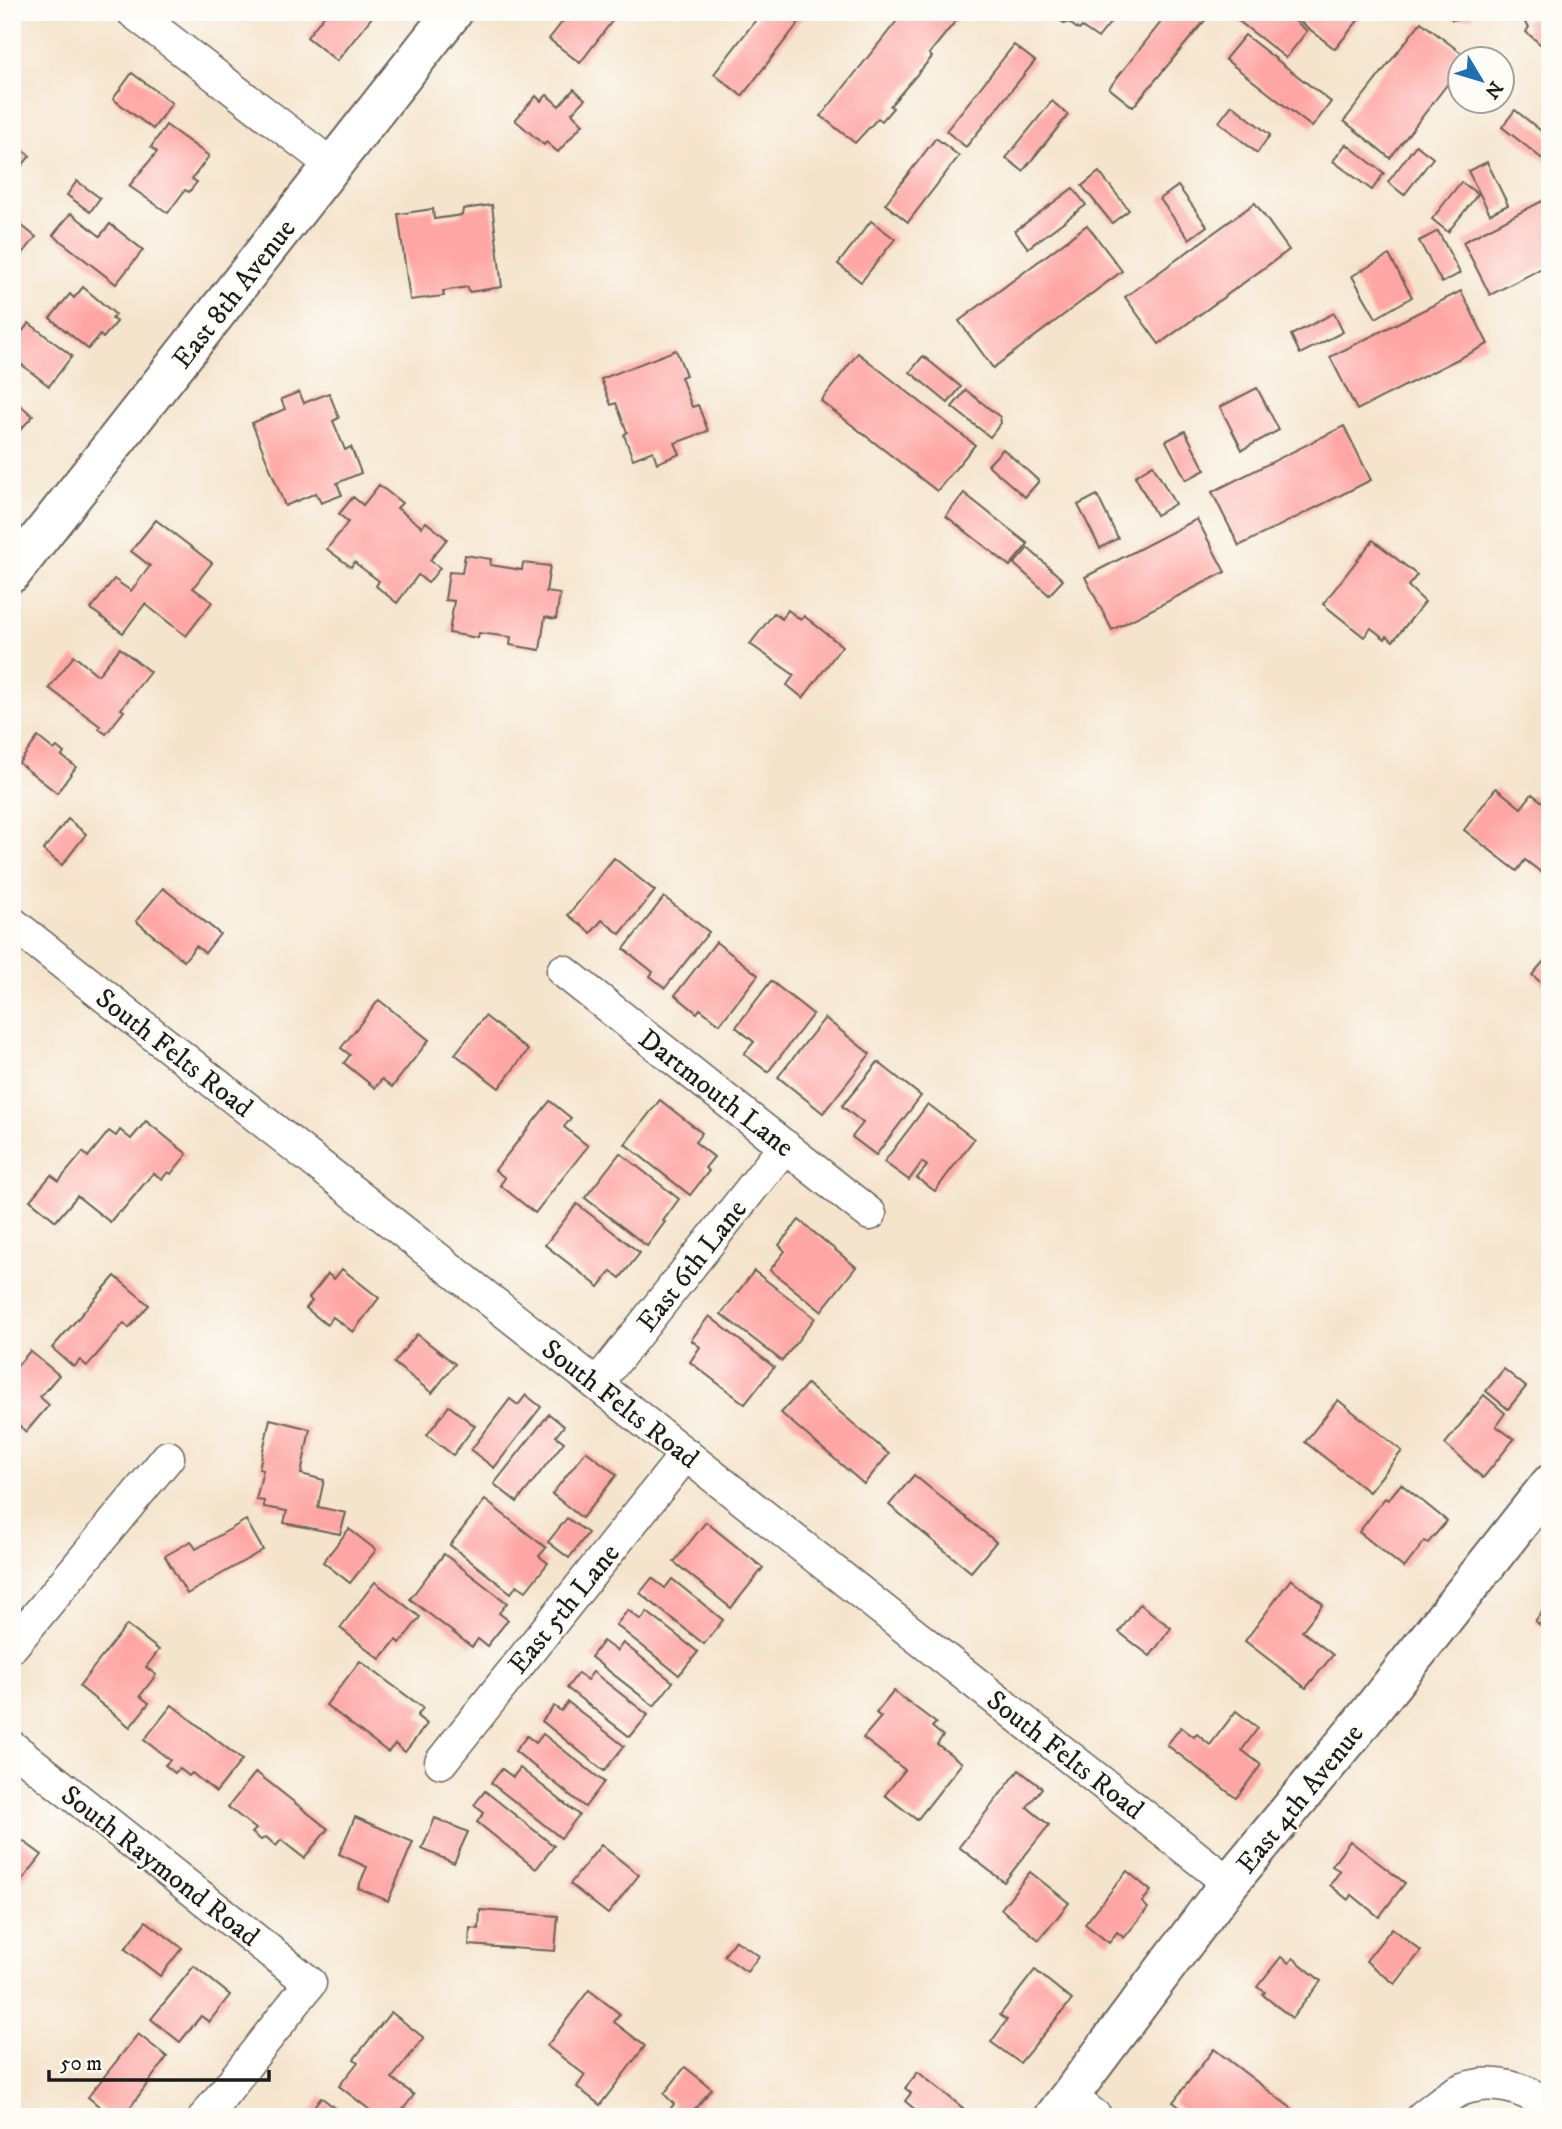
<svg xmlns="http://www.w3.org/2000/svg" width="1562" height="2129" viewBox="0 0 1562 2129" font-family="'IM FELL DW Pica',serif">
  <rect width="100%" height="100%" fill="#fdfcf7"/>
  <filter id="ink" filterUnits="userSpaceOnUse"><feTurbulence type="fractalNoise" baseFrequency=".0143" numOctaves="2"/><feDisplacementMap in="SourceGraphic" scale="14" xChannelSelector="R" yChannelSelector="G"/><feConvolveMatrix kernelMatrix="1 2 1 2 8 2 1 2 1" color-interpolation-filters="sRGB"/></filter>
  <filter id="wash" filterUnits="userSpaceOnUse"><feTurbulence type="fractalNoise" baseFrequency=".00686" numOctaves="4" result="noise"/><feDisplacementMap in="SourceGraphic" scale="28" xChannelSelector="R" yChannelSelector="G"/><feGaussianBlur stdDeviation="1.57" result="paint"/><feColorMatrix in="noise" values="0 0 0 0 0 0 0 0 0 0 0 0 0 0 0 0 0 1.4 0 .05"/><feComposite in="paint" operator="in"/></filter>
  <g filter="url(#wash)">
    <rect width="100%" height="100%" fill="#f5e4cc"/>
    <g id="blocks">
      <g fill="#fea6a3">
        <path d="M327 12H376L337 61 307 37Z"/>
        <path d="M570 12H619L580 63 549 39Z"/>
        <path d="M762 12H807L742 96 714 74Z"/>
        <path d="M904 12H963L929 54 932 57 890 106 893 108 882 121 878 118 855 143 821 116Z"/>
        <path d="M1050 12H1122L1116 20 1114 18 1098 38 1082 27 1079 30 1068 22 1065 24Z"/>
        <path d="M1169 12H1212L1133 107 1109 88Z"/>
        <path d="M1227 12H1284L1307 31 1286 58Z"/>
        <path d="M1304 12H1365L1335 49 1298 20Z"/>
        <path d="M1450 12H1472L1473 17 1452 20Z"/>
        <path d="M1534 12H1550V48L1547 46 1546 49 1526 32 1529 27 1525 23Z"/>
        <path d="M1421 22 1468 58 1460 60V68L1390 158 1344 121Z"/>
        <path d="M1245 35 1331 102 1312 127 1225 59Z"/>
        <path d="M1014 45 1035 61 966 147 946 131Z"/>
        <path d="M132 73 172 103 153 129 113 99Z"/>
        <path d="M574 89 585 99 572 113 583 124 558 152 546 142 544 145 515 120 536 96 541 101 547 95 559 106Z"/>
        <path d="M1052 101 1068 115 1023 171 1006 158Z"/>
        <path d="M1232 105 1270 135 1257 153 1219 122Z"/>
        <path d="M1515 110 1550 138V165L1502 127Z"/>
        <path d="M166 125 209 156 192 179 197 182 189 192 185 190 168 213 129 186 157 152 151 147Z"/>
        <path d="M936 138 959 156 908 222 885 204Z"/>
        <path d="M12 142 30 156 12 178Z"/>
        <path d="M1346 144 1384 173 1372 190 1333 161Z"/>
        <path d="M1416 145 1433 158 1404 195 1388 182Z"/>
        <path d="M1487 162 1508 205 1490 214 1468 171Z"/>
        <path d="M1099 172 1129 210 1112 223 1082 186Z"/>
        <path d="M77 181 100 198 90 212 67 195Z"/>
        <path d="M1461 182 1478 194 1448 232 1432 219Z"/>
        <path d="M1178 186 1207 226 1189 239 1160 199Z"/>
        <path d="M1073 188 1086 205 1028 248 1015 231Z"/>
        <path d="M1550 197V264L1490 295 1463 242Z"/>
        <path d="M1255 203 1289 250 1159 344 1125 297Z"/>
        <path d="M492 205 502 287 469 292 468 287 443 291 444 296 410 300 398 214 433 209 434 219 462 215 463 209Z"/>
        <path d="M71 213 100 236 110 224 143 250 116 284 53 235Z"/>
        <path d="M12 218 36 237 12 267Z"/>
        <path d="M871 221 895 239 861 282 838 264Z"/>
        <path d="M1087 225 1122 271 993 368 959 321Z"/>
        <path d="M1438 231 1460 273 1442 283 1419 241Z"/>
        <path d="M1389 255 1412 297 1376 318 1352 276Z"/>
        <path d="M83 287 115 314 112 319 117 322 103 338 100 335 88 349 50 318 70 294 74 298Z"/>
        <path d="M1461 291 1488 344 1357 410 1330 357Z"/>
        <path d="M1334 313 1343 332 1300 354 1291 335Z"/>
        <path d="M29 323 72 356 49 386 12 357V344Z"/>
        <path d="M676 350 686 375 681 377 692 407 698 405 708 431 675 443 680 454 657 463 653 451 633 459 624 435 627 432 616 403 611 405 601 379Z"/>
        <path d="M858 353 975 445 937 491 821 401Z"/>
        <path d="M923 356 961 387 948 403 910 372Z"/>
        <path d="M1257 388 1279 430 1242 450 1220 407Z"/>
        <path d="M966 390 1000 417 1001 423 990 437 952 407Z"/>
        <path d="M299 392 304 403 329 393 339 418 333 421 345 450 351 447 361 473 337 483 342 495 321 503 316 493 285 506 252 423 285 409 281 399Z"/>
        <path d="M12 398 33 416 12 439Z"/>
        <path d="M1344 426 1371 480 1239 546 1212 492Z"/>
        <path d="M1185 431 1205 470 1186 480 1166 441Z"/>
        <path d="M1003 449 1039 481 1025 497 988 465Z"/>
        <path d="M1153 465 1175 504 1156 515 1135 476Z"/>
        <path d="M379 485 402 503 397 508 422 527 426 522 447 539 430 560 440 568 428 583 418 575 397 603 376 586 379 581 354 562 351 567 327 549 348 522 339 514 353 497 363 505Z"/>
        <path d="M964 493 1028 544 1010 566 946 516Z"/>
        <path d="M1097 495 1118 538 1100 548 1078 505Z"/>
        <path d="M1197 519 1225 572 1112 630 1085 577Z"/>
        <path d="M156 520 212 563 193 588 212 602 186 636 145 604 123 633 91 609 114 579 131 591 150 566 131 551Z"/>
        <path d="M1373 540 1417 575 1408 586 1425 602 1393 641 1387 636 1385 639 1371 628 1364 637 1323 604Z"/>
        <path d="M1028 548 1063 580 1049 595 1014 564Z"/>
        <path d="M465 555 491 559 490 565 522 570 523 563 550 566 546 592 560 594 556 619 545 617 540 650 510 645 511 637 479 633 478 638 449 633 454 601 445 600 449 572 462 573Z"/>
        <path d="M788 610 801 620 804 616 842 646 803 698 787 685 794 675 750 644 774 613 782 619Z"/>
        <path d="M120 648 150 672 121 709 124 711 106 734 99 729 100 726 49 688 74 656 98 675Z"/>
        <path d="M38 737 54 750 57 747 64 753 62 756 76 767 57 793 19 763Z"/>
        <path d="M1496 788 1521 808 1532 794 1550 808V879L1525 860 1517 871 1464 830Z"/>
        <path d="M68 819 86 834 62 865 43 850Z"/>
        <path d="M614 858 655 891 620 934 602 920 591 933 568 915Z"/>
        <path d="M163 888 220 934 205 953 196 946 184 961 136 921Z"/>
        <path d="M664 897 709 932 665 988 650 976 653 972 624 949Z"/>
        <path d="M716 942 758 975 720 1024 700 1009 697 1013 675 995Z"/>
        <path d="M1550 954V990L1532 975Z"/>
        <path d="M771 981 813 1014 768 1072 744 1054 754 1042 736 1027Z"/>
        <path d="M379 1000 429 1040 392 1087 382 1079 375 1088 344 1063 350 1055 341 1048Z"/>
        <path d="M485 1016 528 1050 499 1088 455 1054Z"/>
        <path d="M825 1018 870 1054 823 1113 778 1077Z"/>
        <path d="M878 1062 921 1096 876 1155 852 1137 863 1123 842 1106Z"/>
        <path d="M660 1100 702 1133 695 1142 714 1157 705 1168 709 1171 690 1195 625 1144Z"/>
        <path d="M550 1101 571 1118 564 1127 588 1146 535 1213 500 1185 505 1178 495 1170Z"/>
        <path d="M928 1104 974 1139 935 1191 917 1178 927 1166 922 1162 909 1180 884 1162Z"/>
        <path d="M146 1121 187 1154 171 1174 168 1172 162 1179 153 1173 121 1212 119 1211 110 1222 77 1196 56 1221 30 1200 51 1175 59 1181 83 1152 88 1157 109 1131 116 1136 120 1130 131 1139Z"/>
        <path d="M620 1153 679 1199 663 1221 665 1222 647 1246 585 1198Z"/>
        <path d="M577 1204 640 1253 620 1278 611 1271 599 1287 545 1245Z"/>
        <path d="M799 1220 856 1267 821 1311 770 1270 785 1251 779 1245Z"/>
        <path d="M342 1269 379 1298 353 1332 333 1317 327 1325 306 1308 312 1301 309 1298 328 1274 334 1279Z"/>
        <path d="M754 1271 815 1318 782 1361 721 1314Z"/>
        <path d="M115 1276 149 1305 129 1328 124 1323 87 1366 80 1360 74 1367 52 1348Z"/>
        <path d="M709 1316 774 1367 745 1404 690 1362 700 1347 691 1340Z"/>
        <path d="M417 1334 455 1364 432 1393 394 1363Z"/>
        <path d="M30 1351 59 1375 40 1397 49 1405 26 1432 20 1426 12 1435V1372Z"/>
        <path d="M1504 1369 1526 1387 1508 1409 1486 1391Z"/>
        <path d="M807 1384 889 1454 864 1484 781 1413Z"/>
        <path d="M526 1395 541 1407 494 1468 471 1450 510 1399 518 1405Z"/>
        <path d="M1484 1395 1505 1413 1496 1426 1514 1439 1483 1478 1445 1444Z"/>
        <path d="M1338 1400 1402 1451 1369 1492 1305 1442Z"/>
        <path d="M449 1406 475 1426 453 1455 427 1435Z"/>
        <path d="M549 1414 564 1426 556 1436 564 1442 517 1502 494 1484Z"/>
        <path d="M270 1419 310 1429 301 1474 324 1480 318 1507 346 1513 340 1534 284 1523 287 1511 264 1507V1501L256 1500 263 1470 259 1469Z"/>
        <path d="M586 1451 617 1475 582 1518 552 1494Z"/>
        <path d="M914 1475 996 1542 971 1572 889 1505Z"/>
        <path d="M1401 1484 1447 1521 1428 1543 1425 1541 1404 1568 1359 1532 1385 1498 1388 1500Z"/>
        <path d="M485 1500 546 1548 539 1556 548 1563 526 1591 517 1585 511 1593 450 1545Z"/>
        <path d="M567 1518 588 1533 569 1558 548 1542Z"/>
        <path d="M246 1520 263 1550 187 1594 165 1556 191 1541 196 1549Z"/>
        <path d="M706 1522 763 1568 731 1608 674 1562Z"/>
        <path d="M349 1529 376 1550 350 1583 323 1562Z"/>
        <path d="M444 1554 507 1603 499 1613 508 1620 487 1646 478 1639 472 1647 410 1599Z"/>
        <path d="M652 1578 665 1588 672 1579 723 1620 704 1644 640 1593Z"/>
        <path d="M1291 1579 1323 1604 1302 1631 1333 1655 1306 1688 1245 1641Z"/>
        <path d="M375 1582 420 1617 400 1643 396 1640 380 1659 340 1628Z"/>
        <path d="M1550 1602V1632L1535 1621Z"/>
        <path d="M1140 1604 1171 1628 1150 1656 1119 1632Z"/>
        <path d="M628 1610 641 1620 647 1612 698 1652 679 1675 616 1625Z"/>
        <path d="M127 1625 159 1650 146 1667 156 1675 140 1696 149 1703 130 1727 79 1686Z"/>
        <path d="M603 1641 617 1651 623 1643 673 1682 654 1706 591 1657Z"/>
        <path d="M360 1661 423 1708 417 1716 427 1724 405 1752 395 1744 388 1752 326 1705Z"/>
        <path d="M593 1672 648 1715 630 1737 567 1688 578 1673 587 1680Z"/>
        <path d="M894 1691 936 1723 932 1727 943 1736 937 1744 962 1763 917 1820 885 1795 905 1770 863 1738 881 1717 876 1713Z"/>
        <path d="M568 1702 624 1746 604 1771 542 1721 554 1706 561 1711Z"/>
        <path d="M172 1705 242 1760 216 1792 192 1773 189 1776 179 1768 175 1773 165 1765 170 1760 144 1740Z"/>
        <path d="M1236 1711 1258 1728 1242 1750 1261 1765 1236 1798 1167 1745 1181 1727 1194 1737 1197 1734 1210 1745Z"/>
        <path d="M543 1734 604 1782 585 1807 515 1751 527 1736 536 1743Z"/>
        <path d="M520 1768 579 1815 561 1838 491 1783 502 1769 513 1777Z"/>
        <path d="M1019 1770 1042 1788 1027 1807 1049 1825 1004 1882 959 1847Z"/>
        <path d="M256 1772 328 1829 304 1858 281 1840 276 1846 266 1837 261 1840 252 1833 256 1829 228 1807Z"/>
        <path d="M485 1791 554 1846 536 1869 477 1822 484 1813 474 1805Z"/>
        <path d="M355 1817 413 1842 388 1901 358 1888 367 1867 339 1854Z"/>
        <path d="M435 1818 468 1832 454 1863 422 1849Z"/>
        <path d="M12 1833 42 1855 20 1883 12 1877Z"/>
        <path d="M1350 1841 1405 1883 1379 1917 1352 1895 1348 1900 1330 1885 1340 1871 1332 1866Z"/>
        <path d="M601 1845 639 1875 608 1914 570 1884Z"/>
        <path d="M1127 1871 1151 1891 1142 1902 1148 1908 1124 1938 1117 1932 1109 1943 1085 1924Z"/>
        <path d="M1030 1872 1069 1903 1039 1940 1001 1909Z"/>
        <path d="M480 1910 558 1916 555 1951 469 1945 470 1928 479 1929Z"/>
        <path d="M146 1921 182 1948 160 1976 125 1949Z"/>
        <path d="M1392 1928 1421 1951 1395 1984 1366 1961Z"/>
        <path d="M735 1940 759 1956 747 1972 724 1956Z"/>
        <path d="M1281 1957 1289 1963 1293 1958 1321 1981 1292 2018 1263 1995 1265 1992 1257 1987Z"/>
        <path d="M194 1966 230 1995 209 2022 201 2016 180 2042 151 2019Z"/>
        <path d="M1035 1970 1072 2000 1020 2063 991 2042 1007 2020 1000 2015Z"/>
        <path d="M589 1990 620 2014 614 2022 645 2046 600 2105 577 2087 585 2075 547 2046Z"/>
        <path d="M391 2012 424 2038 392 2078 414 2095 397 2117H379L339 2086 358 2062 354 2059Z"/>
        <path d="M138 2034 167 2057 123 2117H112L88 2097Z"/>
        <path d="M1214 2049 1303 2117H1192L1173 2102Z"/>
        <path d="M685 2067 712 2089 692 2112 698 2117H664L674 2104 664 2094Z"/>
        <path d="M918 2072 963 2108 957 2117H924L905 2101 911 2093 905 2088Z"/>
        <path d="M321 2097 346 2117H306Z"/>
      </g>
    </g>
  </g>
  <g filter="url(#ink)">
    <use href="#blocks" fill-opacity="0" stroke="#68625a" stroke-width="2"/>
    <g fill="none" stroke-linecap="round" stroke-linejoin="round">
      <g stroke="#68625a" stroke-width="35">
        <g id="minor">
          <path d="M133 12 333 166"/>
          <path d="M12 923 1229 1883"/>
          <path d="M563 971 870 1214"/>
          <path d="M597 1384 785 1146"/>
          <path d="M12 1646 168 1457"/>
          <path d="M12 1747 310 1983 205 2117"/>
          <path d="M441 1762 686 1454"/>
          <path d="M1069 2096 1096 2117"/>
          <path d="M1422 2117C1434 2108 1449 2094 1463 2089 1494 2078 1525 2088 1550 2107"/>
        </g>
      </g>
      <g stroke="#68625a" stroke-width="42">
        <g id="tertiary">
          <path d="M12 573 453 12"/>
          <path d="M1054 2117 1229 1883 1355 1731 1550 1484"/>
        </g>
      </g>
      <use href="#minor" stroke="#fff" stroke-width="32"/>
      <use href="#tertiary" stroke="#fff" stroke-width="38"/>
    </g>
  </g>
  <g text-anchor="middle" stroke-width="5" stroke-linejoin="round" paint-order="stroke">
    <g font-size="28" fill="#1c1c1c" stroke="#fdfcf7">
      <text transform="translate(233 293) rotate(-52)" y="10">East 8th Avenue</text>
      <text transform="translate(175 1052) rotate(38)" y="10">South Felts Road</text>
      <text transform="translate(717 1092) rotate(38)" y="10">Dartmouth Lane</text>
      <text transform="translate(691 1265) rotate(-52)" y="10">East 6th Lane</text>
      <text transform="translate(621 1403) rotate(38)" y="10">South Felts Road</text>
      <text transform="translate(563 1608) rotate(-51)" y="10">East 5th Lane</text>
      <text transform="translate(1066 1754) rotate(38)" y="10">South Felts Road</text>
      <text transform="translate(1299 1798) rotate(-51)" y="10">East 4th Avenue</text>
      <text transform="translate(161 1865) rotate(38)" y="10">South Raymond Road</text>
    </g>
  </g>
  <rect width="1562" height="2129" fill="none" stroke="#fdfcf7" stroke-width="42"/>
  <g transform="translate(1481 80) rotate(128)"><circle r="33" fill="#fdfcf7" stroke="#a3a29f" stroke-width="2"/>
  <path d="M0-5L12 26L0 18L-12 26Z" fill="#1f6fb2"/>
  <text y="-10" font-size="19" font-weight="bold" text-anchor="middle" fill="#1c1c1c">N</text>
  </g>
  <path d="M49 2070v10h220v-10" fill="none" stroke="#1c1c1c" stroke-width="3.5"/>
  <text x="60" y="2070" font-size="21" fill="#1c1c1c" stroke="#fdfcf7" stroke-width="5" paint-order="stroke">50 m</text>
</svg>
